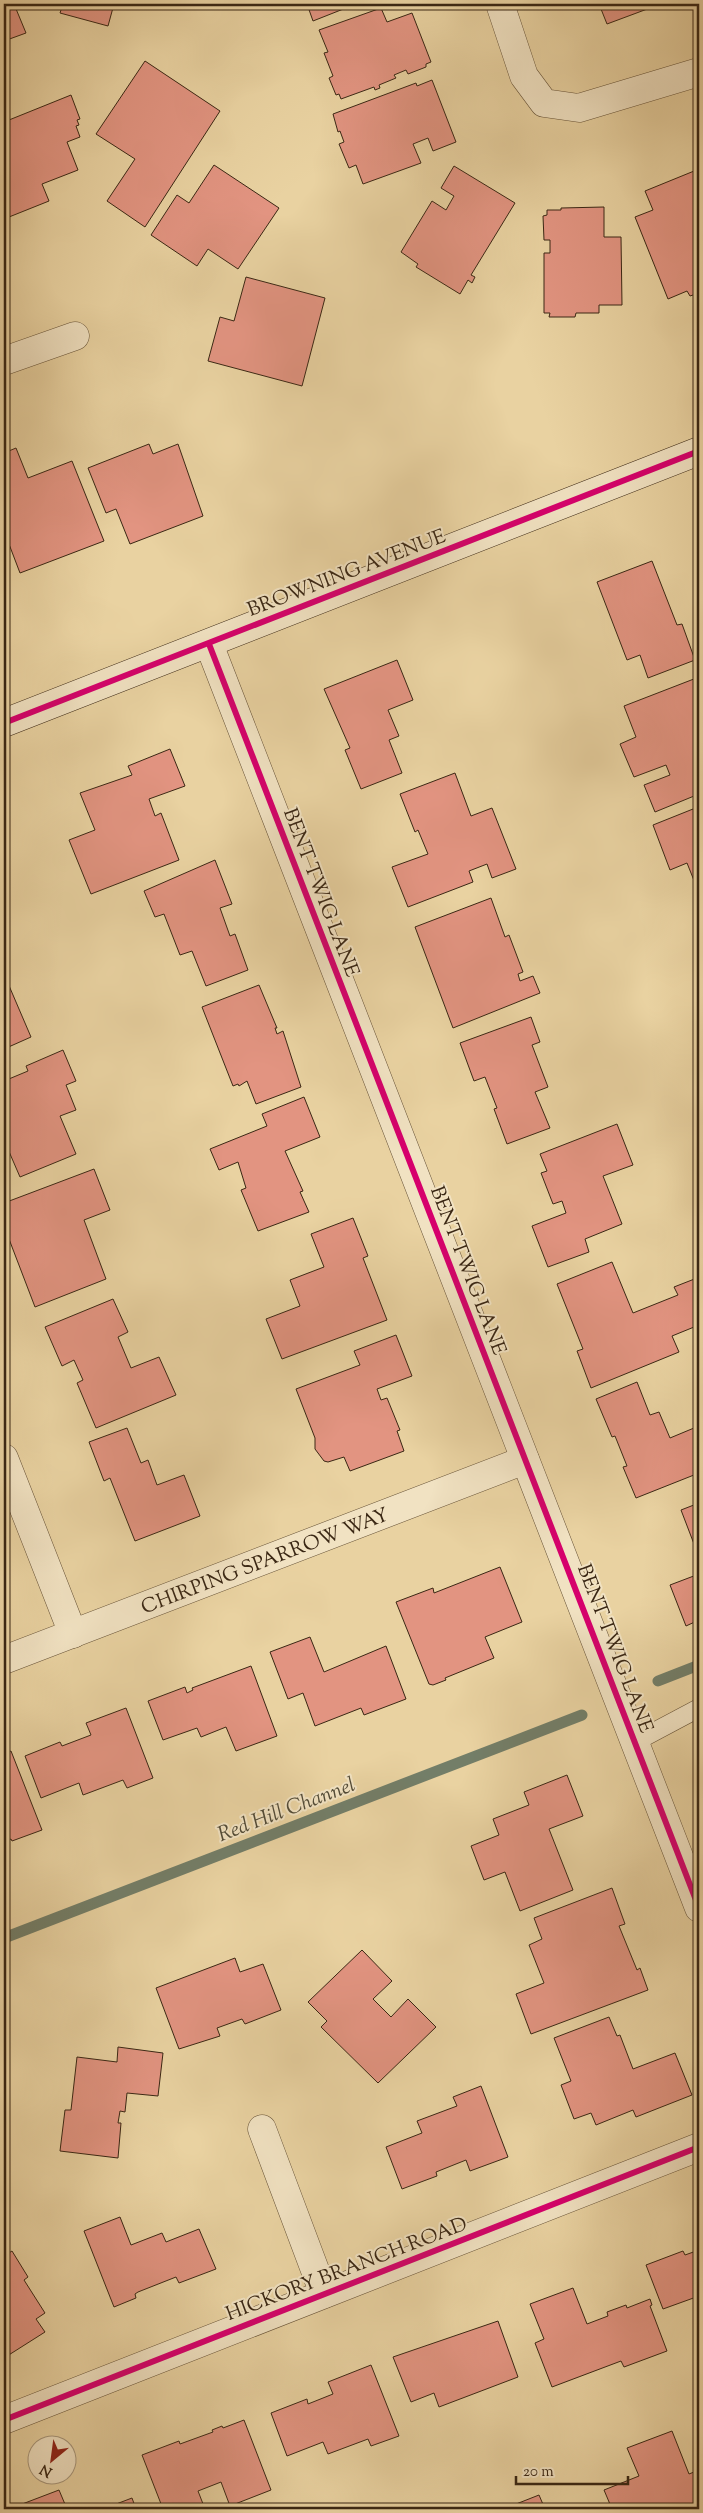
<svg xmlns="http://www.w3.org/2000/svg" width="703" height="2513" viewBox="0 0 703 2513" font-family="'Sorts Mill Goudy',serif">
  <rect width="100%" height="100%" fill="#e9d2a1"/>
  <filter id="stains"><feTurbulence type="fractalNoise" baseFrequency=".004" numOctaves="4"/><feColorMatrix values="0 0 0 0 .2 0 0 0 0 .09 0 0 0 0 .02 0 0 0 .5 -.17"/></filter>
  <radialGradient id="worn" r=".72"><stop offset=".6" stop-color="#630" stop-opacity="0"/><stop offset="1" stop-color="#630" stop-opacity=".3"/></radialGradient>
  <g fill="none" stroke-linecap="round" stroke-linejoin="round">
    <g stroke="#737e68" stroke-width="11">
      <path d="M658 1681 699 1665"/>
      <path d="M4 1938 582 1715"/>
    </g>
  </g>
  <g fill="#e29481" stroke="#3a2714">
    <path d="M4 4H14L26 33 4 41Z"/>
    <path d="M63 4H114L108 26 60 13Z"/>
    <path d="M307 4H356L313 21Z"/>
    <path d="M599 4H658V5L607 24Z"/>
    <path d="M381 8 387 22 412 13 431 62 426 64V67L408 74 406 70 394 75 396 78 379 85 380 88 375 90 374 87 341 99 339 94 336 95 329 78 333 76 324 53 328 52 319 30Z"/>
    <path d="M145 61 220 111 145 227 107 201 135 159 96 134Z"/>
    <path d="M432 80 456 142 433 151 428 138 413 144 421 163 363 184 356 165 349 168 339 144 344 142 340 131 338 132 333 114 416 83 417 86Z"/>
    <path d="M71 95 80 119 77 120 79 125 76 126 80 137 67 142 78 170 42 184 49 201 4 219V122Z"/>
    <path d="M214 165 279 208 238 269 208 249 197 266 151 235 177 195 189 203Z"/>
    <path d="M454 166 515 203 471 275 475 277 472 283 468 280 460 294 416 267 418 264 401 252 432 201 446 210 454 196 441 188Z"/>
    <path d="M699 169V293L690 296 687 291 668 299 635 217 653 210 645 191Z"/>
    <path d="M604 207V237H621L622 305H599V313H576L575 317H549L550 313H544V253H550V240H544L543 216 547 215V210H561V208Z"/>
    <path d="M246 277 325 298 302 386 208 361 220 317 234 321Z"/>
    <path d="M149 444 153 454 178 444 203 516 130 544 116 509 106 513 88 468Z"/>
    <path d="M16 448 28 478 72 461 104 541 20 573 4 531V453Z"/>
    <path d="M652 561 677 625 682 624 695 660 648 678 640 655 627 660 597 582Z"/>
    <path d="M397 660 413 700 388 710 399 736 389 740 402 773 361 789 345 750 350 748 324 689Z"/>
    <path d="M699 677V794L655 812 644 785 670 775 666 765 634 777 620 744 636 737 624 706Z"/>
    <path d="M170 749 185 786 149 799 155 816 161 813 179 860 91 894 69 840 95 830 80 793 132 775 128 766Z"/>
    <path d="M455 773 471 816 492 808 516 869 492 878 487 864 469 871 473 882 408 907 392 867 428 854 418 830 415 832 400 794Z"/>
    <path d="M693 809 695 814 699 812V893L687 863 670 870 653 825Z"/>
    <path d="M215 860 232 904 220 908 230 936 235 934 248 970 206 986 192 951 180 955 164 914 155 917 144 891Z"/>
    <path d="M491 898 505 937 509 935 523 972 518 974 520 981 533 976 540 993 453 1028 415 927Z"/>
    <path d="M4 974 31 1037 4 1049Z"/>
    <path d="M259 985 277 1028H275L277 1034 283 1031 301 1087 256 1104 247 1081 239 1086 238 1084 233 1086 202 1007Z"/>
    <path d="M531 1017 540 1042 532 1045 548 1087 535 1092 550 1128 507 1144 494 1109 497 1108 485 1077 474 1081 460 1043Z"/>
    <path d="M63 1050 76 1081 66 1085 76 1110 60 1116 76 1154 20 1177 4 1140V1081L28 1071 26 1066Z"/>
    <path d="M304 1097 320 1137 285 1151 303 1191 300 1192 309 1212 258 1231 241 1190 246 1188 238 1162 219 1170 210 1149 267 1126 262 1114Z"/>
    <path d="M617 1124 633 1165 603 1176 622 1224 585 1239 589 1252 548 1267 532 1226 566 1213 562 1201 553 1204 541 1173 547 1171 540 1154Z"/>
    <path d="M94 1169 110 1210 84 1220 106 1279 35 1307 4 1226V1203Z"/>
    <path d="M353 1218 368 1256 363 1258 387 1320 282 1359 266 1319 300 1306 290 1280 324 1267 311 1234Z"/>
    <path d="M612 1262 633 1313 678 1295 674 1287 697 1278 699 1284V1325L672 1336 679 1352 591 1388 577 1351 583 1349 557 1284Z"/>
    <path d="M113 1299 128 1332 118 1337 131 1368 159 1357 176 1395 96 1428 77 1383 83 1380 74 1360 62 1366 45 1327Z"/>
    <path d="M396 1335 412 1376 377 1389 381 1400 387 1398 400 1430 397 1431 404 1451 350 1471 344 1457 328 1462 324 1461 315 1449V1438L296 1389 360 1365 354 1351Z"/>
    <path d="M637 1382 650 1415 659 1412 670 1438 694 1428 699 1441V1473L636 1498 623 1467 627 1466 615 1436 612 1437 596 1399Z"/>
    <path d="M127 1428 141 1463 148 1460 157 1485 184 1475 200 1516 135 1541 110 1478 104 1481 89 1442Z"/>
    <path d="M699 1503V1557L681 1510Z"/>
    <path d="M500 1567 522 1622 485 1637 494 1658 445 1678 446 1680 433 1685 429 1684 396 1602 433 1588 434 1593Z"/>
    <path d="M699 1574V1620L686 1626 670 1585Z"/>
    <path d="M310 1637 324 1672 386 1646 406 1699 364 1715 361 1708 315 1726 303 1693 288 1699 270 1652Z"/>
    <path d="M251 1666 277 1736 236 1751 226 1727 201 1737 197 1728 163 1740 148 1701 185 1687 187 1693 193 1690 192 1688Z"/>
    <path d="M126 1708 153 1778 127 1788 123 1780 83 1795 79 1783 41 1798 25 1756 60 1742 62 1746 91 1735 86 1723Z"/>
    <path d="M11 1751 42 1830 12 1841 11 1839 4 1842V1754Z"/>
    <path d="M567 1775 583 1816 549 1829 573 1890 520 1911 505 1872 484 1880 471 1846 499 1835 493 1819 529 1805 524 1792Z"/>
    <path d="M612 1888 625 1924 619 1926 637 1970 640 1968 648 1990 531 2034 516 1994 544 1983 529 1945 542 1939 534 1918Z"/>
    <path d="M362 1950 392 1981 373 1999 391 2017 408 1999 436 2027 378 2083 321 2027 327 2021 308 2002Z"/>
    <path d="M235 1958 240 1972 263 1964 281 2010 245 2024 242 2019 217 2028 220 2036 179 2049 156 1988Z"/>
    <path d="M609 2017 617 2036 620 2035 633 2069 675 2053 692 2095 636 2117 633 2110 596 2125 591 2113 574 2119 561 2085 571 2081 554 2038Z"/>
    <path d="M118 2047 163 2053 158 2096 127 2093 125 2112 120 2111 118 2123H121L118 2158 60 2151 65 2110H71L77 2057 117 2062Z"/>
    <path d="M481 2086 508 2157 470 2171 466 2160 436 2172 437 2176 402 2189 386 2147 422 2133 417 2121 457 2106 453 2097Z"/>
    <path d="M120 2217 131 2245 162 2233 166 2242 199 2229 216 2269 179 2283 176 2277 138 2292 135 2294 136 2298 114 2307 84 2231Z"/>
    <path d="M699 2250V2296L663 2309 646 2265 683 2251 685 2255Z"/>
    <path d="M12 2251 28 2277 24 2280 45 2313 36 2319 45 2332 4 2358V2256Z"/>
    <path d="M573 2288 587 2324 608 2316 607 2312 626 2305 627 2308 650 2299 652 2305 650 2306 667 2351 624 2367 621 2361 552 2387 535 2343 544 2339 530 2304Z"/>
    <path d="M498 2321 518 2377 439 2407 434 2393 411 2402 393 2357Z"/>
    <path d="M371 2365 399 2436 371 2446 368 2439 328 2454 323 2442 287 2456 271 2413 307 2399 308 2404 333 2394 328 2382Z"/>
    <path d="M244 2420 271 2490 230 2506 221 2482 198 2491 205 2509H163L142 2455 179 2441 180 2444 213 2432 212 2430 222 2426 223 2428Z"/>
    <path d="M672 2431 689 2474 699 2470V2509H612L604 2490 639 2476 627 2448Z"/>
    <path d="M59 2490 67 2509H18L17 2506Z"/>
    <path d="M539 2495 545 2509H512L511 2506Z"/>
    <path d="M132 2498 136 2509H103Z"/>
  </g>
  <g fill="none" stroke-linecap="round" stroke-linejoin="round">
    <g stroke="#665237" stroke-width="19">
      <path id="lane" d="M635 1742 699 1708"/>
    </g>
    <g stroke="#665237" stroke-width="29">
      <g id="street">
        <path d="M500 4 524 76 544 103 579 108 699 72"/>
        <path d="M4 361 75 336"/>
        <path d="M209 644 699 1908"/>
        <path d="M4 1458 73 1634"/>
        <path id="s1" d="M4 1660 525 1460"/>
        <path d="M262 2129 324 2294"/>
        <path d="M4 2420 699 2147"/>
      </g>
    </g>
    <g stroke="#3a2714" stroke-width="29">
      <path id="secondary" d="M4 723 699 451"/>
    </g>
    <use href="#lane" stroke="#f1e2c2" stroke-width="18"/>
    <use href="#street" stroke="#f1e2c2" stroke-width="28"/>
    <use href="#secondary" stroke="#f1e2c2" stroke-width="28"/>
    <g stroke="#f1e2c2" stroke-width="9">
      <g id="cycleway">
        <path d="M209 644 699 1908"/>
        <path d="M4 723 699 451"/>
        <path d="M4 2420 699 2147"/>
      </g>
    </g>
    <use href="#cycleway" stroke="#d6006c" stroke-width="6"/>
  </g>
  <g text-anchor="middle" stroke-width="4" stroke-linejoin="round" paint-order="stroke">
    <g font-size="20" fill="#3a2714" stroke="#f1e2c2">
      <text transform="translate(346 572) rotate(-21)" y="7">BROWNING AVENUE</text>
      <text transform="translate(322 892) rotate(69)" y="7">BENT TWIG LANE</text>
      <text transform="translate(469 1270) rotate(69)" y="7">BENT TWIG LANE</text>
      <text dy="7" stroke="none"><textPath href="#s1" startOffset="279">CHIRPING SPARROW WAY</textPath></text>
      <text transform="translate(616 1648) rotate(69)" y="7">BENT TWIG LANE</text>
      <text transform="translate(346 2268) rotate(-21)" y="7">HICKORY BRANCH ROAD</text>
    </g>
    <g font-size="21" font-style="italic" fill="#524b37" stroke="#f1e2c2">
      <text transform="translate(286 1809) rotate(-21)" y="7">Red Hill Channel</text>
    </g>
  </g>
  <rect width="703" height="2513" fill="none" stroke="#e9d2a1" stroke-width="20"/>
  <rect x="5" y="5" width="693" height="2503" fill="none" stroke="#3a2714" stroke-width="2.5"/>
  <rect x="10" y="10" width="683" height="2493" fill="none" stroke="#3a2714"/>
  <g transform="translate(52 2460) rotate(209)"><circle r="24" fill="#f1e2c2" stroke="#a8977c"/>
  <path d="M0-4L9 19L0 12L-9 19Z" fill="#8f2418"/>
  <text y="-8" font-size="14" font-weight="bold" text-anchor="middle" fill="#3a2714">N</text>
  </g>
  <path d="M516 2476v8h112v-8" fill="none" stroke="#3a2714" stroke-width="2.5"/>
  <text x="523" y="2476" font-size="15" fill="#3a2714" stroke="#f1e2c2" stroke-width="4" paint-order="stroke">20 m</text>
  <rect width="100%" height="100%" filter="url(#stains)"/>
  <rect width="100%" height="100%" fill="url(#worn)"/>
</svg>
